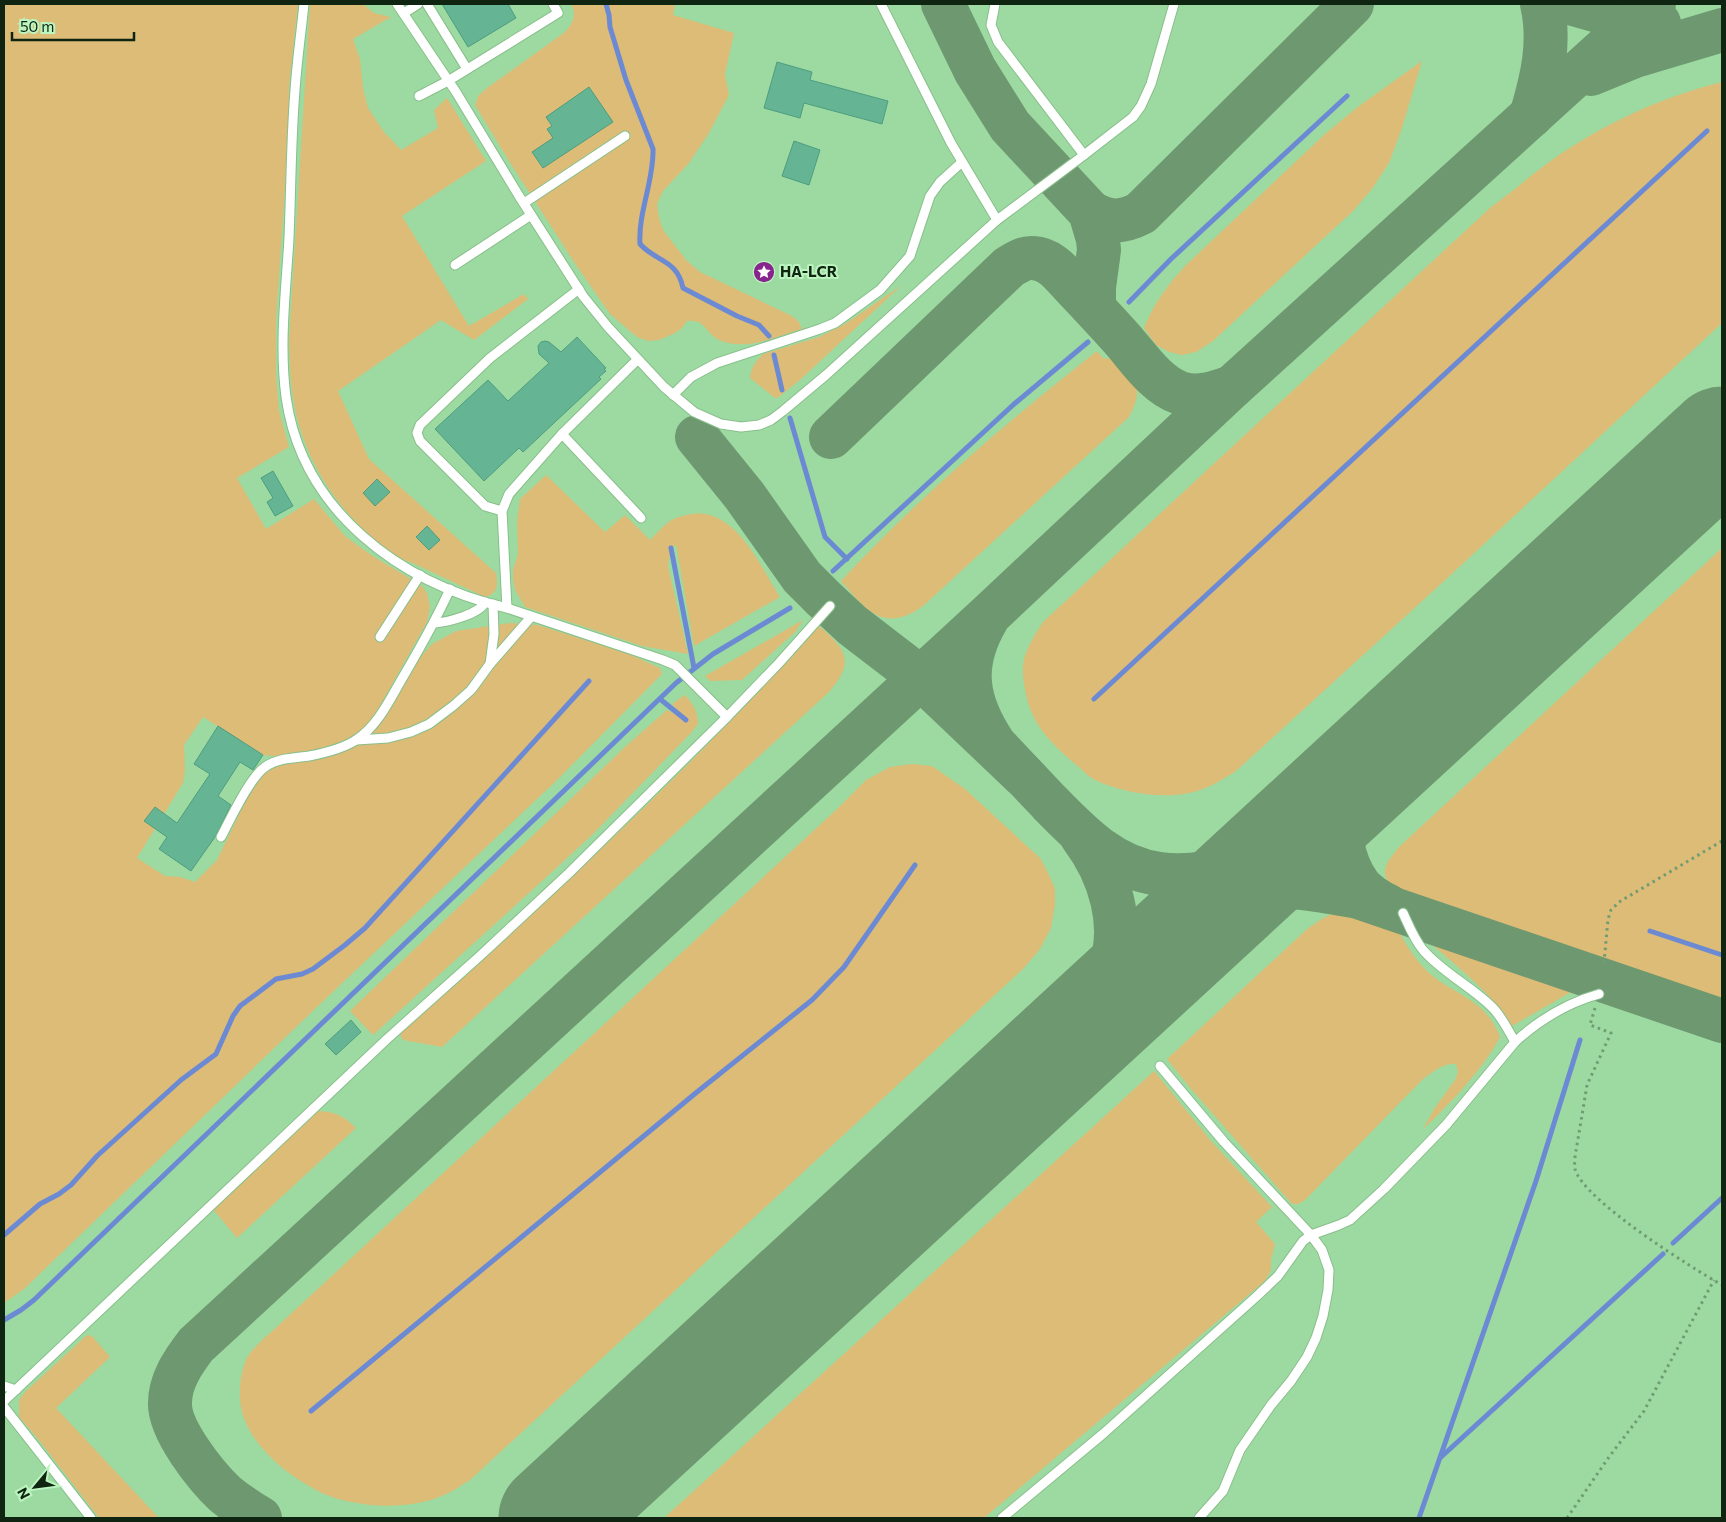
<svg xmlns="http://www.w3.org/2000/svg" width="1726" height="1522" viewBox="0 0 1726 1522" font-family="Commissioner,sans-serif">
  <rect width="100%" height="100%" fill="#afe8b2"/>
  <rect fill="#9ddaa1" x="4" y="4" width="1718" height="1514"/>
  <g fill="#dcbc76">
    <path d="M4 4H298L289 87 290 112 276 321V375L279 411 289 447 237 478 266 529 314 499 345 536 371 555 421 585 427 593 430 606 427 622 372 720C364 729 355 737 344 742 327 749 281 759 263 755L203 717 184 745 185 770 183 783 137 858 165 876 180 877 195 882 217 860 253 786 265 772 284 763 329 754 351 747 371 732 416 662 432 644 456 631 510 623 538 625 629 654 660 668 662 674 556 781 319 1005 24 1289 4 1303Z"/>
    <path d="M310 4H363L374 13 391 17 353 39 360 59 363 88 368 108 384 132 401 150 438 128 434 110 447 98 486 161 402 216 469 326 524 294 528 299 474 340 441 320 338 391 369 459 496 573C498 586 498 593 485 597 463 587 441 576 419 566 411 562 402 560 395 555 344 521 304 463 294 403 290 382 290 362 289 342Z"/>
    <path d="M571 4H675L673 15 734 33 725 74 729 95 709 133 689 163 663 191 657 204 659 218 663 230 673 243 686 260 700 272 792 316 799 322 802 329C777 336 746 352 719 340 705 333 706 319 687 321L681 329 673 334 659 340 648 341 637 337 610 314 576 265 509 161 475 105 478 96 487 88 565 32C573 23 577 15 571 4Z"/>
    <path d="M1422 61 1402 128 1389 163 1372 189 1353 211 1213 341 1196 352 1182 355 1169 352 1156 345 1144 328C1153 304 1168 285 1185 266L1325 134 1359 106Z"/>
    <path d="M1722 82V323L1443 582 1236 771C1219 782 1204 791 1184 794 1156 798 1121 792 1095 780 1087 776 1081 768 1074 763 1049 741 1030 723 1025 689 1023 680 1022 668 1024 659 1028 645 1036 633 1043 622L1491 207C1512 192 1531 175 1552 160 1603 124 1661 97 1722 82Z"/>
    <path d="M902 285 801 379 779 397 775 398 750 378C751 367 756 361 763 354L819 337 845 324Z"/>
    <path d="M1097 351 1104 359 1114 357C1136 379 1145 387 1129 417L923 606C884 634 866 610 841 581 919 497 1007 422 1097 351Z"/>
    <path d="M546 475 605 532 625 515 650 540C657 533 663 526 670 521 677 517 684 515 692 514 736 508 760 566 780 597L694 646 676 545 671 548 668 566 688 654 642 646 525 607 515 590 513 579V570L518 554 517 521 520 499Z"/>
    <path d="M1722 548V1005L1400 895C1378 875 1382 867 1400 846Z"/>
    <path d="M803 620 795 632 742 680 710 681 705 676Z"/>
    <path d="M819 626C847 650 855 662 829 692L442 1047 403 1040 400 1034C545 904 689 771 819 626Z"/>
    <path d="M685 695C693 704 698 711 698 724L690 734 592 835 553 871 373 1035 350 1011 626 746 667 710 685 719 672 704Z"/>
    <path d="M912 764 932 766 965 789 1040 858 1048 873 1055 889V904L1051 928 1040 949 1023 969 469 1481C461 1485 454 1491 446 1494 424 1505 395 1507 371 1505 353 1503 332 1499 316 1490 280 1471 236 1434 240 1389 240 1379 243 1365 248 1356 255 1345 274 1330 283 1321L837 809 866 780 890 767Z"/>
    <path d="M1343 910 1356 912 1394 924C1404 940 1412 956 1425 969 1451 995 1486 998 1500 1037 1485 1067 1447 1107 1423 1129L1434 1109 1455 1080 1458 1072 1456 1064C1443 1063 1434 1071 1423 1079L1305 1200 1299 1204H1292L1191 1089 1167 1059 1306 930C1318 921 1328 914 1343 910Z"/>
    <path d="M1417 932 1578 988 1512 1026C1489 989 1450 961 1417 932Z"/>
    <path d="M1154 1071 1212 1142 1272 1207 1256 1222 1275 1244 1271 1260V1270L1265 1281 984 1518H664Z"/>
    <path d="M318 1111C336 1112 342 1115 356 1128L237 1238 212 1208Z"/>
    <path d="M87 1335 92 1336 110 1357 56 1408 159 1518H99L38 1439 19 1417V1400L25 1392Z"/>
  </g>
  <g fill="none" stroke-linecap="round" stroke-linejoin="round">
    <g stroke="#6c8ad3" stroke-width="5">
      <path d="M606 4 609 15 610 27 626 80 653 149C654 181 638 212 640 244 656 262 677 259 683 288L737 316 759 325 769 336"/>
      <path d="M1129 302 1171 259 1347 96"/>
      <path d="M774 355 782 390"/>
      <path d="M790 418 825 537 847 559"/>
      <path d="M671 548 694 668"/>
      <path d="M833 571 1013 405 1088 342"/>
      <path d="M660 699 686 720"/>
      <path d="M1094 699 1707 131"/>
      <path d="M1650 931 1722 955"/>
      <path d="M4 1235 40 1204 59 1194 71 1185 97 1156 181 1080 216 1054 233 1016 240 1006 276 979 302 974 313 969 345 945 365 928 589 681"/>
      <path d="M1673 1243 1722 1198"/>
      <path d="M4 1320 21 1310 34 1300 676 683 713 654 790 608"/>
      <path d="M311 1411 697 1092 812 1000 844 967 915 865"/>
      <path d="M1440 1458 1663 1254"/>
      <path d="M1419 1518 1536 1181 1580 1040"/>
    </g>
    <g stroke="#6e9870" stroke-width="44">
      <path d="M943 4 975 70 1010 126 1090 212 1098 239 1099 250 1094 287V307"/>
      <path d="M1574 4 1609 14 1659 23"/>
      <path d="M1591 74 1635 56 1722 30"/>
      <path d="M1531 116C1542 80 1551 42 1542 4"/>
      <path d="M1090 212C1108 223 1122 223 1141 213L1352 4"/>
      <path d="M697 437 744 495 802 577 824 599 852 625 921 678 1023 775"/>
      <path d="M831 437 1009 267C1016 263 1024 257 1033 258 1051 259 1061 273 1072 285 1089 303 1106 321 1122 339 1138 357 1156 385 1180 393 1198 399 1215 393 1232 387"/>
      <path d="M987 619C960 665 966 702 995 745 1012 763 1030 782 1047 800 1080 834 1112 868 1160 874 1197 879 1234 867 1269 859"/>
      <path d="M1357 779C1353 784 1348 789 1346 795 1335 823 1342 862 1360 886 1368 895 1378 901 1388 906"/>
      <path d="M1218 906C1229 900 1241 892 1253 889 1287 883 1324 891 1358 897L1722 1021"/>
      <path d="M1061 1051C1076 1027 1098 997 1109 971 1126 926 1110 874 1082 837"/>
      <path d="M260 1518C248 1511 236 1503 225 1494 206 1476 169 1430 170 1403 170 1381 183 1362 196 1345L989 615 1232 387 1654 4"/>
      <path d="M531 1518 582 1492"/>
    </g>
    <path stroke="#6e9870" stroke-width="111" d="M554 1518 1722 442"/>
  </g>
  <g fill="#65b595" stroke="#4d9d7f">
    <path d="M442 4H508L516 18 468 47Z"/>
    <path d="M777 62 812 72 810 80 888 101 882 124 804 103 800 118 764 108Z"/>
    <path d="M589 87 613 122 543 168 532 152 553 138 547 129 552 126 546 117Z"/>
    <path d="M794 141 820 150 809 185 782 176Z"/>
    <path d="M577 337 606 368 604 369 606 371 599 377 601 379 523 452 519 448 484 481 435 429 488 380 508 401 549 363 539 354 538 346 541 342 545 341 549 342 561 352Z"/>
    <path d="M273 471 293 506 275 516 267 502 273 498 261 478Z"/>
    <path d="M377 479 390 492 375 506 363 493Z"/>
    <path d="M427 526 440 540 429 550 416 537Z"/>
    <path d="M218 726 263 755 253 770 240 762 218 796 231 805 215 837 191 871 159 849 167 837 144 821 155 807 177 823 210 774 194 764Z"/>
    <path d="M351 1020 361 1032 336 1055 325 1044Z"/>
  </g>
  <g fill="none" stroke-linecap="round" stroke-linejoin="round">
    <g stroke="#88bf8b" stroke-width="11">
      <g id="lane">
        <path d="M304 4C301 33 297 61 295 90 291 139 291 189 289 238 286 290 279 344 286 397 302 511 400 583 507 608L663 660 675 665 727 717"/>
        <path d="M397 4 456 92 519 196 583 296 608 327 664 387 694 412 721 424 741 427 759 425 771 420 783 411 826 375 997 220 1084 155 1133 117 1141 106 1151 84 1174 4"/>
        <path d="M427 4 467 69"/>
        <path d="M881 4 951 143 997 220"/>
        <path d="M995 4 991 25 998 42 1084 155"/>
        <path d="M404 13 418 4"/>
        <path d="M419 96 448 81 558 13 553 4"/>
        <path d="M524 203 625 136"/>
        <path d="M455 265 531 215"/>
        <path d="M673 395 691 377 717 363 820 329 835 323 880 290 910 256 930 196 940 182 962 162"/>
        <path d="M562 434 641 518"/>
        <path d="M502 511 485 506 420 441 417 433 420 425 490 358 579 289"/>
        <path d="M507 608 502 511 509 494 562 434 637 360"/>
        <path d="M435 623C448 622 480 614 485 602"/>
        <path d="M380 637 420 575"/>
        <path d="M490 664 494 634 493 604"/>
        <path d="M356 740 388 738 411 732 429 724 453 706 471 690 490 664 531 617"/>
        <path d="M221 837C230 820 250 777 265 767 278 758 294 758 309 756 325 753 342 749 356 740 378 726 390 699 403 677 420 648 436 620 450 589"/>
        <path d="M1403 913C1409 926 1414 939 1423 950 1443 973 1471 986 1492 1007 1502 1017 1508 1030 1515 1042"/>
        <path d="M1160 1066 1224 1142 1311 1235 1322 1250 1329 1270 1328 1290 1323 1316 1316 1338 1307 1357 1291 1381 1271 1405 1240 1450 1223 1491 1199 1518"/>
        <path d="M4 1386 16 1390"/>
        <path d="M4 1401 387 1039 481 955 569 873 727 717 779 663 830 606"/>
        <path d="M4 1407 91 1518"/>
        <path d="M1002 1518 1104 1433 1257 1296 1278 1276 1303 1241 1311 1235 1339 1225 1350 1220 1384 1189 1446 1125 1515 1042C1539 1020 1567 1003 1599 994"/>
      </g>
    </g>
    <g stroke="#709c73" stroke-width="3" stroke-dasharray="2.5 4" stroke-linecap="butt">
      <path d="M1604 963 1608 919 1611 910 1619 902 1722 841"/>
      <path d="M1595 1008 1590 1025 1611 1033 1587 1085 1575 1157C1575 1161 1574 1166 1575 1169 1583 1200 1692 1268 1722 1285"/>
      <path d="M1567 1518 1609 1457 1644 1411 1714 1280"/>
    </g>
    <use href="#lane" stroke="#fff" stroke-width="9"/>
  </g>
  <defs>
    <g id="sight-disc" transform="scale(1.125)"><circle r="9.5" fill="#88248d" stroke="#bcf5bf"/><path d="M0-6L1.8-2.2L6-1.7L2.9 1.2L3.7 5.4L0 3.3L-3.7 5.4L-2.9 1.2L-6-1.7L-1.8-2.2Z" fill="#fff"/></g>
  </defs>
  <g fill-rule="evenodd">
    <use href="#sight-disc" x="764" y="272"/>
  </g>
  <g text-anchor="middle" stroke-width="4" stroke-linejoin="round" paint-order="stroke">
    <g font-size="15" font-weight="bold" fill="#0f2511" stroke="#bcf5bf" text-anchor="start">
      <text x="780" y="277">HA-LCR</text>
    </g>
  </g>
  <rect width="1726" height="1522" fill="none" stroke="#0f2511" stroke-width="10"/>
  <g transform="translate(35 1487) rotate(241)" stroke="#bcf5bf" stroke-width="4" paint-order="stroke">
  <path d="M0-4L9 19L0 12L-9 19Z" fill="#0f2511"/>
  <text y="-8" font-size="14" font-weight="bold" text-anchor="middle" fill="#0f2511">N</text>
  </g>
  <path d="M12 32v8h122v-8" fill="none" stroke="#0f2511" stroke-width="2.5"/>
  <text x="20" y="32" font-size="15" fill="#0f2511" stroke="#bcf5bf" stroke-width="4" paint-order="stroke">50 m</text>
</svg>
